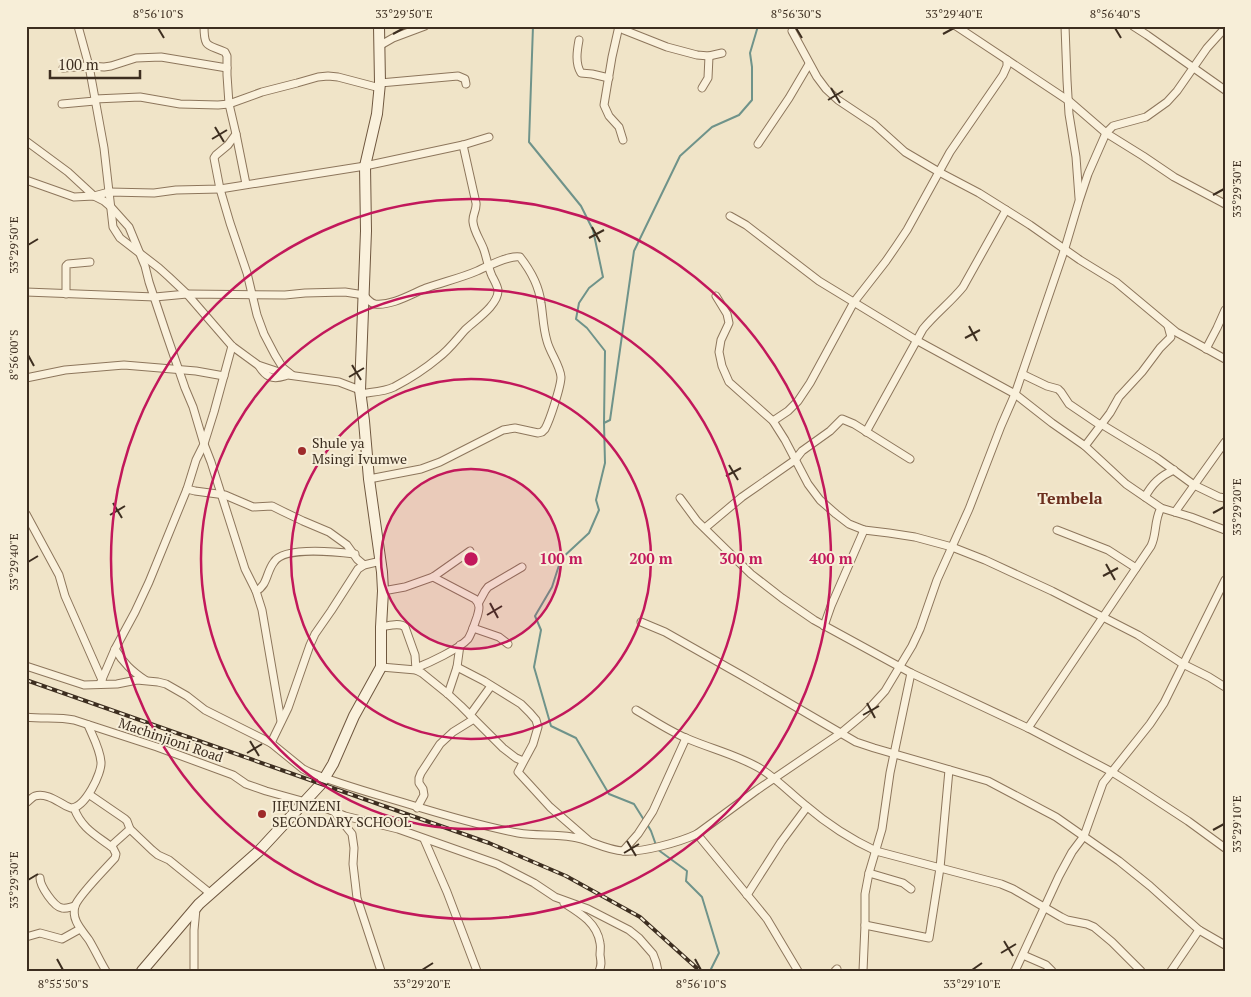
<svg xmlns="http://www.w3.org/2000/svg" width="1251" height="997" viewBox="0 0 1251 997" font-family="'PT Serif',serif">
  <rect width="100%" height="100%" fill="#f0e4c8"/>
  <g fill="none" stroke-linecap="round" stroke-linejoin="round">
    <g stroke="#6f938a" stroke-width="2">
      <path d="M533 26 529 142 581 206 593 230 603 277 589 288 579 303 576 319 587 328 605 351 604 423 605 463 596 500 599 510 589 533 561 559 552 587 535 616 541 630 534 667 551 726 576 738 609 794 634 804 644 820"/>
      <path d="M604 423 610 420 634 251 680 156 712 127 739 115 752 100V67L750 53 758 26"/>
      <path d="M647 824 651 831 656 845"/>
      <path d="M657 849 687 871 686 881 702 897 719 953 710 971"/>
    </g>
    <g stroke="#8d765c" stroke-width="9">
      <g id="street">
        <path d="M78 26 89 66 104 148 113 227 120 238 159 268 169 277 187 294 232 346 258 365 288 375 339 382 360 390"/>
        <path d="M204 26C204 49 208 44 225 52L227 56V75L229 104 236 134 228 145 216 155 214 158 220 189 230 223 247 273 257 315 264 334 275 355 283 368 292 375"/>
        <path d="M618 26 624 30 667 47 697 55 709 56 722 53"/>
        <path d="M619 26 612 57 604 105 609 116 619 127 623 140"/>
        <path d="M956 26 1069 101 1106 133 1143 156 1174 177 1225 204"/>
        <path d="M1065 26 1067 80 1069 114 1076 157 1079 198"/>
        <path d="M1133 26 1147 35 1225 90"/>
        <path d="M792 31 817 77 826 89 838 100 874 124 905 152 939 172 979 193 1030 225 1080 260 1116 282 1176 332 1225 359"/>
        <path d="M579 40C577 51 575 63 581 73L592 74 609 78"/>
        <path d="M379 46 393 38 425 26"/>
        <path d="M63 68 89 66 104 67 111 66 136 58 161 57 227 68"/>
        <path d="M380 83 458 76 465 79 466 84"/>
        <path d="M702 88 708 78 709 56"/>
        <path d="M95 99 140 97 180 104 218 105 229 104 262 92 297 83 318 77 328 76 338 77 380 88"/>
        <path d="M62 104 95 101"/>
        <path d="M236 134 246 184"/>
        <path d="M26 141 68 172 94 196 109 192 154 193 176 190 220 189 365 166 463 145 489 137"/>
        <path d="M758 144 789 98 809 64"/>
        <path d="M26 180 74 197 94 196 104 201 111 207 129 227 145 266 149 282 166 333 185 388 193 407 204 444 211 462 245 569 256 591 262 610 281 721"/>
        <path d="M730 216 746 225 819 281 916 340 1015 394 1052 423 1085 446 1126 484 1161 508 1191 517 1225 530"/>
        <path d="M26 292 155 297 187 294 285 295 305 293 345 292 364 295C367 299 370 303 375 304 392 306 411 294 426 288 443 282 461 278 477 271 488 266 509 255 520 257 531 271 539 285 541 303 543 315 543 328 547 341 550 353 560 365 561 377 561 386 550 420 545 429L542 432 538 433 515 428 503 430 440 462 421 469 369 479"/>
        <path d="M66 294V266L68 264 90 262"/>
        <path d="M716 296 727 314 729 323 721 340 719 352 722 366 729 382 773 421 785 440 808 484 820 500 836 514 849 524 864 530 889 533 915 537 952 547 985 560 1052 591 1138 635 1183 664 1209 677 1225 687"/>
        <path d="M1206 349 1217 328 1225 310"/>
        <path d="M259 366C266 377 272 380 285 376"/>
        <path d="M1022 374 1047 386 1058 389 1061 392 1069 404 1100 425"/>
        <path d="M26 378 65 370 124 365 196 371 224 376"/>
        <path d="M360 394C371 392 384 392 394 387 409 379 425 369 438 358 449 350 456 340 465 330 474 321 499 305 498 290 497 285 494 280 492 276 488 267 487 259 484 250 481 241 474 232 473 222 472 215 477 210 476 203L463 145"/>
        <path d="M773 421 788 411 798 401 810 383 854 302 886 261 897 245 907 230 950 152 1003 75 1007 66V60"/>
        <path d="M1101 424 1157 458 1194 485 1219 497 1225 498"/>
        <path d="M866 432 923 329C935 314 951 302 963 287L1006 210"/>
        <path d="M1085 446 1110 413 1119 397 1142 372 1160 348 1171 337 1168 326"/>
        <path d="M187 489 195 491 225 495 253 507 272 506 282 511 303 521 329 532 347 545 357 559 364 565"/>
        <path d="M1145 497C1152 484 1160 476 1174 470"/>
        <path d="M680 498 697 521 751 574 782 598 814 620 911 673 1028 728 1112 772 1136 787 1188 821 1225 848"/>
        <path d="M1175 512 1225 442"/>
        <path d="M26 514 59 575 65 596 102 680"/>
        <path d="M705 528 742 497 795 460 802 451 830 431 842 419 854 424 910 459"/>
        <path d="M1057 530 1108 550 1136 568"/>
        <path d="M256 591C268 585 266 572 274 562 284 546 338 552 355 554"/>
        <path d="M383 591 405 587 433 577 470 551"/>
        <path d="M479 602 485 591 488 587 522 567"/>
        <path d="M641 622 665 632 741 675 856 742 874 748 988 781 1056 817 1119 861 1150 886 1199 930 1225 945"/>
        <path d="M824 626 831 606 864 530"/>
        <path d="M381 627C389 626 399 622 405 627L415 655 416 670"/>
        <path d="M473 628 499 637 508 644"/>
        <path d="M115 649C123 663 132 671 145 680"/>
        <path d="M26 666 84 685 117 684 137 680 158 682 166 684 187 696 205 710 271 743 303 769 309 772C341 785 375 794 408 804 444 815 481 826 518 833 536 836 554 834 572 837 589 839 605 850 623 851 641 853 680 842 697 834L757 790 841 733 865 713 885 691 912 646 920 629 937 580 969 509 1001 426 1015 394 1065 248 1079 201 1088 174 1106 133 1113 126 1146 117 1167 102 1177 91 1207 48 1225 28"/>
        <path d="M381 667 416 670 422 673 448 694 461 706 503 748 516 758 523 761"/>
        <path d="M457 667 484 681 521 704 530 713 536 720 538 727 533 744 518 772 550 807 589 841"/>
        <path d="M416 668C429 663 459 649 468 639 472 633 474 625 477 617 479 610 481 605 475 599L433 577"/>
        <path d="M100 684 115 649 135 612 149 582 187 489 196 460 204 444 214 412 232 346"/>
        <path d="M448 694 457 667 460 645"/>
        <path d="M636 710C653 720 669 731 686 738 711 749 738 755 761 769 777 779 790 793 805 805 826 823 850 839 876 851L1001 884 1013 889 1061 917 1067 920 1087 924 1094 927 1112 942 1141 971"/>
        <path d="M470 715 491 686"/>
        <path d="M26 717C43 719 58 717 74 720L157 747 233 775 246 784 266 791 320 806 345 816 398 829 497 864 534 883 555 897 588 909 629 930 639 938 653 954 656 962 658 971"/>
        <path d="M1028 728 1151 546C1157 534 1154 520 1161 508"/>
        <path d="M271 743 288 708 310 645 315 634 331 611 358 569 364 565 381 561"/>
        <path d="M90 795 125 819 127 821 130 829 152 850 158 855 169 860 211 894"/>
        <path d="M26 803C29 801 32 797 35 796 44 793 54 799 61 803 64 805 68 807 71 808 85 808 102 773 101 762 100 749 93 737 88 725"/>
        <path d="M74 808C82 829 96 835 113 848L116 854 115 858C107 867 78 896 75 906 71 920 82 930 89 940 95 950 100 961 106 971"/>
        <path d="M417 808 424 795 423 789 419 783V778L421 773 440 744 453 732 474 719"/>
        <path d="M336 814 352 834 354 848 353 864 357 898 381 971"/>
        <path d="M697 834 767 919 798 971"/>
        <path d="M424 839 447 892 477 971"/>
        <path d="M111 846 130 829"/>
        <path d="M623 851 638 834 653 811 686 738"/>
        <path d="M869 873 903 883 911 889"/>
        <path d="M40 878C40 886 54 907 62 908 66 909 70 907 75 906"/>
        <path d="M747 895 781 842 807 807"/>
        <path d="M564 903C580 913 597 923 600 943 601 947 600 951 600 955 601 961 602 965 599 971"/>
        <path d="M865 925 929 938 940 868 949 770"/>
        <path d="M26 937 40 933 62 939 80 929"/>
        <path d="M1023 955 1046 965 1052 971"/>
        <path d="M194 971V930L196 909"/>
        <path d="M835 971 837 969"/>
        <path d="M863 971 865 925V894L869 873 882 829 890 773 911 673"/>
        <path d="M1015 971 1059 876 1072 852 1084 836 1103 783 1150 724 1164 703 1225 580"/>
        <path d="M1171 971 1199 930"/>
      </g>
    </g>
    <g stroke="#6f573f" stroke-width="12">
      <path id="secondary" d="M142 971 199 904 259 851 321 784 333 764 354 716 381 667V627L383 591 382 572 369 479 364 421 360 390 366 231 365 166 377 114 380 83 379 26"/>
    </g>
    <use href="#street" stroke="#faf1dc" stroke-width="7"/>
    <use href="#secondary" stroke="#faf1dc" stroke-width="10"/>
    <g stroke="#3d2e20" stroke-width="4">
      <path id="rail" d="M26 680 489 843 566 876 640 917 700 971"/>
    </g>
    <use href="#rail" stroke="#f7eed8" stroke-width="2" stroke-dasharray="5.5" stroke-linecap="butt"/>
  </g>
  <path fill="none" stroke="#3d2e20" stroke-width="2" d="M158 28 164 38M796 28 802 38M1115 28 1121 38M393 34 404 28M943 34 954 28M831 88 840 103M828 100 843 91M215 127 224 142M212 139 227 130M1213 195 1224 189M592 227 600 242M589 238 604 230M28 245 38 239M969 326 977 341M965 338 980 330M28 355 34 366M352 365 361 380M349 377 364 368M729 465 738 480M726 476 741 468M113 503 122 518M1213 513 1224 507M110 515 125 506M28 562 38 556M1106 564 1115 580M1103 576 1118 568M490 603 498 618M487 615 502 606M867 703 875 718M863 715 879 706M250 741 259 756M247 753 262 744M1213 830 1224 824M627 841 636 856M624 853 639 844M28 880 38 874M1004 941 1013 956M1001 953 1016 944M57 959 63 970M695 959 701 970M422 970 433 963M972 970 982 963"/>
  <circle cx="471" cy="559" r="90" fill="#c2185b" fill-opacity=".12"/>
  <g fill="none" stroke="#c2185b" stroke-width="2.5">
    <circle cx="471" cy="559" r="90"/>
    <circle cx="471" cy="559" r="180"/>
    <circle cx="471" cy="559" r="270"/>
    <circle cx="471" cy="559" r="360"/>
  </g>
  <g fill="#9e2a2b" stroke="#f7eed8" stroke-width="2">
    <circle cx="302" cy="451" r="5"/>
    <circle cx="262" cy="814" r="5"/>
  </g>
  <g text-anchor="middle" stroke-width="4" stroke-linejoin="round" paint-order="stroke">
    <g font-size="14" fill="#3d2e20" stroke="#f7eed8" text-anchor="start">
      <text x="312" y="448">Shule ya<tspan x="312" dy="16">Msingi Ivumwe</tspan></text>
      <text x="272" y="811">JIFUNZENI<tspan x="272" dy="16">SECONDARY SCHOOL</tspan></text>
    </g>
    <g font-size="14" fill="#3d2e20" stroke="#f7eed8">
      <text transform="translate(171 740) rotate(19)" y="5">Machinjioni Road</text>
    </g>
    <g font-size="16" font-weight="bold" fill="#6b2e1e" stroke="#f7eed8">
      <text x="1070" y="504">Tembela</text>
    </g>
  </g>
  <circle cx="471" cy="559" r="8" fill="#c2185b" stroke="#f7eed8" stroke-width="2.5"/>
  <g font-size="15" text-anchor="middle" font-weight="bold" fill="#c2185b" stroke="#f7eed8" stroke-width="4" stroke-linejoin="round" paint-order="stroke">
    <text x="561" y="564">100 m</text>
    <text x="651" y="564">200 m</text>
    <text x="741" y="564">300 m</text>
    <text x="831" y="564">400 m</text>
  </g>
  <rect width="1251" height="997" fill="none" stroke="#f7eed8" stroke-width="55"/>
  <path d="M50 70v8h90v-8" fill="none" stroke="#3d2e20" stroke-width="2.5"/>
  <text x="58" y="70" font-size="15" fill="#3d2e20" stroke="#f7eed8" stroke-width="4" paint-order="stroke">100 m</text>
  <rect x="28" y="28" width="1196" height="942" fill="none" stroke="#3d2e20" stroke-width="2"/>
  <g font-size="12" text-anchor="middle" fill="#3d2e20">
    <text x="158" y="18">8°56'10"S</text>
    <text x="404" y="18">33°29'50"E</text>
    <text x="796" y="18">8°56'30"S</text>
    <text x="954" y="18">33°29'40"E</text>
    <text x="1115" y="18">8°56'40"S</text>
    <text transform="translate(1237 189) rotate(-90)" y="4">33°29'30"E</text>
    <text transform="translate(14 245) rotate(-90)" y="4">33°29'50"E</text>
    <text transform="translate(14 355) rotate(-90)" y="4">8°56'00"S</text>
    <text transform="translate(1237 507) rotate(-90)" y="4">33°29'20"E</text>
    <text transform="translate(14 562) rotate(-90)" y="4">33°29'40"E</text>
    <text transform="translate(1237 824) rotate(-90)" y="4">33°29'10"E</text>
    <text transform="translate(14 880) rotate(-90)" y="4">33°29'30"E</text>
    <text x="63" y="988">8°55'50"S</text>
    <text x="422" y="988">33°29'20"E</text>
    <text x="701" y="988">8°56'10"S</text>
    <text x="972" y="988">33°29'10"E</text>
  </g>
</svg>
